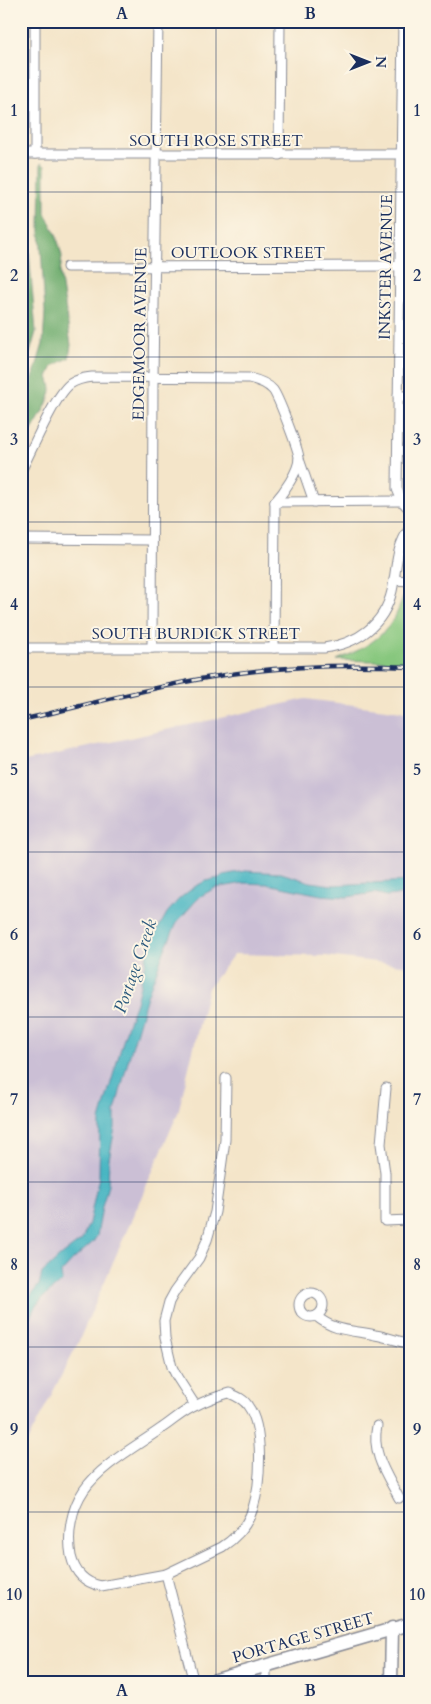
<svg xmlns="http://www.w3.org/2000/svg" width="431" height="1704" viewBox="0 0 431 1704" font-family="Cardo,serif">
  <rect width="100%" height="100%" fill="#fcf5e5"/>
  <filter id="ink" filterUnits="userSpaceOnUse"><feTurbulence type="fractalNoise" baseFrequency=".02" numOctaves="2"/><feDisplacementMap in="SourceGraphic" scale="10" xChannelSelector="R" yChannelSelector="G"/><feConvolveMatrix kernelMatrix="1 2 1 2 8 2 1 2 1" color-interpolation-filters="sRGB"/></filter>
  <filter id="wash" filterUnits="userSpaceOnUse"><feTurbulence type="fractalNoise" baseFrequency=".0096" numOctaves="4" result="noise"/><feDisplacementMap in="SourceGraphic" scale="20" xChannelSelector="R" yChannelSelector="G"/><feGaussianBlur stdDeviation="1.12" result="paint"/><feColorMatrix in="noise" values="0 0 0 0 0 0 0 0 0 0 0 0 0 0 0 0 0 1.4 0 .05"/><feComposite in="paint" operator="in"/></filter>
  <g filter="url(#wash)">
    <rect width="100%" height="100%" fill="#f4e5c9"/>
    <path fill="#cbbfd5" d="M306 699 410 712V966L326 956 234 954 208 988 178 1113 77 1345 21 1454V762Z"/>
    <path fill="#87c77e" stroke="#517b6e" d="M407 588H410V662L337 660C359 651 383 639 395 617 400 607 403 597 407 588Z"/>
    <g fill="#6dac6d" stroke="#446e66">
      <path d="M41 163 45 166V213L56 234 62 256 60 273 71 345 69 358 53 366 48 377C49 380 51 385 51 389 52 400 28 437 21 447V406L29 391 43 344 45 312 40 231Z"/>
      <path d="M26 203H32L28 241 36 332 21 384V231Z"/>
    </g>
    <path fill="#47b5c2" stroke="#317290" d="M245 871 281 873 310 882 332 885 410 881V894L386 896 375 893 347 897 321 895 267 884 244 883 215 888 201 896 194 903 178 921 167 944 147 996 127 1065 115 1111V1128L109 1159 108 1185 102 1207 97 1236 93 1242 73 1260 61 1273 62 1281C53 1290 40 1298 34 1309 23 1326 27 1352 21 1371V1308L39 1285 42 1273 62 1255 82 1240 89 1223 99 1177 100 1120 128 1024 136 1003 149 945 167 913 179 899 194 887 206 881 219 878 223 875Z"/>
  </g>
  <g filter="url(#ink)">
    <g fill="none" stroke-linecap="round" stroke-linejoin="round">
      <g stroke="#888a94" stroke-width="11">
        <g id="street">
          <path d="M403 21 397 489 402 501 410 510"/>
          <path d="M21 154H410"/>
          <path d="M35 154V21"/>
          <path d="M279 155 280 21"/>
          <path d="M67 267 400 266"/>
          <path d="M398 396H410"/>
          <path d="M299 459 314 502"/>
          <path d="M21 471C32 450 54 397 70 384 77 379 84 378 92 377L249 378C258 380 267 383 273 390 278 396 299 451 299 458 299 471 283 493 275 502"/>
          <path d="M275 502 402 501"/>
          <path d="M21 539 152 540"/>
          <path d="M394 580 410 581"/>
          <path d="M21 648H324C357 644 384 625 392 591 397 569 395 548 410 528"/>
          <path d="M152 648 153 378 158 21"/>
          <path d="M274 648 275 502"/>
          <path d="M386 1088 381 1144 385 1173V1221L410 1220"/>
          <circle cx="311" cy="1305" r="12"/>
          <path d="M316 1316C335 1332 353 1330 375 1335 387 1337 398 1341 410 1344"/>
          <path d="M229 1393C236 1396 244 1399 248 1406 264 1427 261 1483 253 1508 248 1524 236 1538 222 1547L166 1574 101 1586C85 1583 75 1573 71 1556 67 1534 71 1509 84 1490 101 1465 137 1446 162 1428 173 1421 184 1410 197 1405 207 1400 218 1396 229 1393Z"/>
          <path d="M195 1405 177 1377 172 1367 165 1338 164 1321 169 1302 175 1291 199 1258 207 1240 215 1212 225 1140 226 1078"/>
          <path d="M377 1426C371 1453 387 1475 399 1498"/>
          <path d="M166 1574 194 1683"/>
          <path d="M266 1683V1665"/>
        </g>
      </g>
      <g stroke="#888a94" stroke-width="15">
        <g id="secondary">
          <path d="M206 1683 410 1624"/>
          <path d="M391 1683 392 1628"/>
        </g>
      </g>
      <use href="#street" stroke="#fff" stroke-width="9"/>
      <use href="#secondary" stroke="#fff" stroke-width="12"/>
      <g stroke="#1b2f5e" stroke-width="4.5">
        <path id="rail" d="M21 720C83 706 144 689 206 678 273 666 342 664 410 667"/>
      </g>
      <use href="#rail" stroke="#fcf5e5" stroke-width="2.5" stroke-dasharray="8" stroke-linecap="butt"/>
    </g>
  </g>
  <path fill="none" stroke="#1b2f5e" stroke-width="1" stroke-opacity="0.55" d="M216 21V1683M21 192H410M21 357H410M21 522H410M21 687H410M21 852H410M21 1017H410M21 1182H410M21 1347H410M21 1512H410"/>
  <g text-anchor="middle" stroke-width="4" stroke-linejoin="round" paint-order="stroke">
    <g font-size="16" fill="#1b2f5e" stroke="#fcf5e5">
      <text x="216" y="146">SOUTH ROSE STREET</text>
      <text x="248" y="258">OUTLOOK STREET</text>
      <text transform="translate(385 267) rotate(-89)" y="6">INKSTER AVENUE</text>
      <text transform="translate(139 334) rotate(-89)" y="6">EDGEMOOR AVENUE</text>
      <text x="196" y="639">SOUTH BURDICK STREET</text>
      <text transform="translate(303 1637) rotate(-16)" y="6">PORTAGE STREET</text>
    </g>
    <g font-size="18" font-style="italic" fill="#28577c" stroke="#fcf5e5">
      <text transform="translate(135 966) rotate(-71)" y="6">Portage Creek</text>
    </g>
  </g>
  <rect width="431" height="1704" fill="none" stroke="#fcf5e5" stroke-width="55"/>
  <g transform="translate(368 62) rotate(90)" stroke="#fcf5e5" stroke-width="4" paint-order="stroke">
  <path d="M0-4L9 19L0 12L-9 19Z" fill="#1b2f5e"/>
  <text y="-8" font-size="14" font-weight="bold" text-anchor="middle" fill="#1b2f5e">N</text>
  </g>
  <rect x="28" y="28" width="376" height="1648" fill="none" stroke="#1b2f5e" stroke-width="2"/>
  <g font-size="16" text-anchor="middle" font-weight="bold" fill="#1b2f5e">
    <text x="122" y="19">A</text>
    <text x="310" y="19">B</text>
    <text x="14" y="116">1</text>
    <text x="417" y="116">1</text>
    <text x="14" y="281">2</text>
    <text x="417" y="281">2</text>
    <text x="14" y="445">3</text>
    <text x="417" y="445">3</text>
    <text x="14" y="610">4</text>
    <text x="417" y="610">4</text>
    <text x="14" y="775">5</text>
    <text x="417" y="775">5</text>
    <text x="14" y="940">6</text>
    <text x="417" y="940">6</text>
    <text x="14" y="1105">7</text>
    <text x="417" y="1105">7</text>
    <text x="14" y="1270">8</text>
    <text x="417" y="1270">8</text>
    <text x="14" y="1435">9</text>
    <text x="417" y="1435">9</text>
    <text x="14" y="1600">10</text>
    <text x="417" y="1600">10</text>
    <text x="122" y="1696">A</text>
    <text x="310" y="1696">B</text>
  </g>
</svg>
